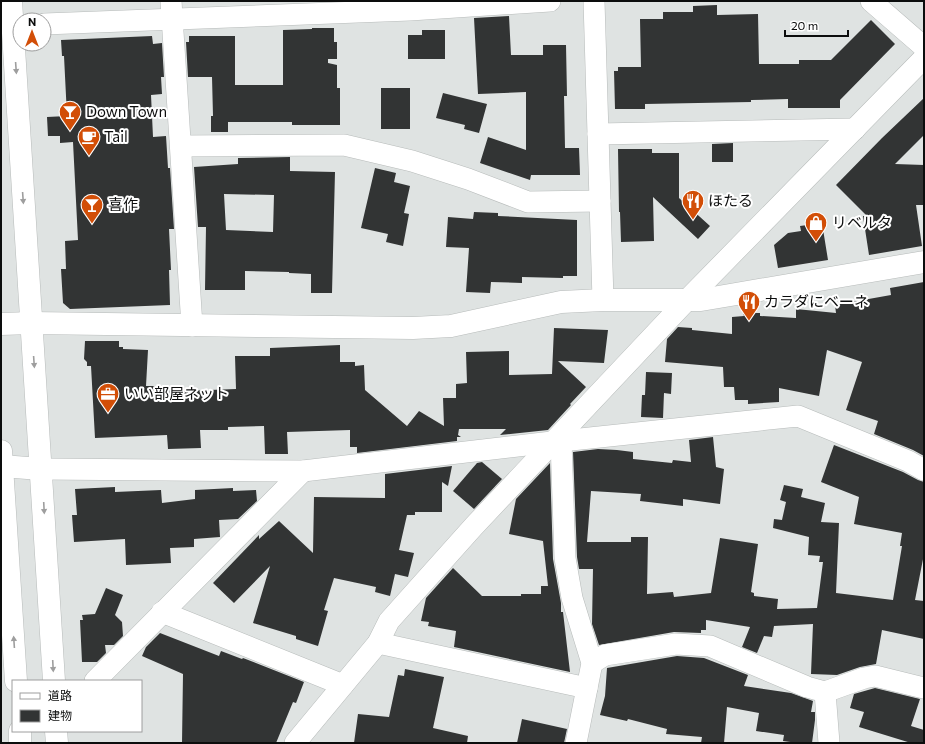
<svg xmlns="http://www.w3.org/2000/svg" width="925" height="744" viewBox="0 0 925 744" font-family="Commissioner,'Noto Sans JP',sans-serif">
  <rect width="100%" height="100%" fill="#dfe3e2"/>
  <g fill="#323434" fill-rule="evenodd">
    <path d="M717 5V15L758 14 759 64H799V60H831L871 20 895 44 840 100V108H788V99L751 100V102L645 104V109H615L614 71H618V67H641L640 19H663V12H693V6Z"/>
    <path d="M509 16 511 55H543V45H566L567 96H564L565 148H579L580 175H531L530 180 480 163 488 137 526 150V92L478 94 474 18Z"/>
    <path d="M312 28H334V42H337V59H328V63L337 65V88H340V125H292V122H228V132H211V116H213L212 77H188L186 42H189V36H235V85H283V30L312 29Z"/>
    <path d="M422 30H445V59H408V35H422Z"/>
    <path d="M152 36 153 44 162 43 164 77H161L162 94 151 95 153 137 166 136 168 168H170L174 229H169L171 270H169L170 305 70 309 63 303 61 269H66L65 241 78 240 73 142 60 143V136H48L47 117 67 116 64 56H62L61 40Z"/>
    <rect x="381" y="88" width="29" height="41"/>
    <path d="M443 93 487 104 479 133 464 129 465 125 436 118Z"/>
    <path d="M924 98V135L895 164 924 165V205H916L922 246 869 255 863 216H867L836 185 882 138Z"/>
    <path d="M733 143V162H712V144Z"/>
    <path d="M618 149H652V153H679V198L710 226 698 239 653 197 654 241 621 242 620 212H619Z"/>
    <path d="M290 157V171L335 172 332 293H311V274L289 273V272L245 271V290H205L206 227H198L194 167 238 164V158ZM224 194 274 195 273 232 226 230Z"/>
    <path d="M375 168 396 173 394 182 410 186 404 213 409 214 403 246 386 242 388 234 361 228Z"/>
    <path d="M474 212 498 213V216L577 220V276H563V278L522 277V283L491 282 490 293 466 292 469 248 446 247 448 217 473 219Z"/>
    <path d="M822 223 828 260 778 268 774 245 788 233 801 231 800 226Z"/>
    <path d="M924 282V456L913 450 874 434 878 421 846 410 862 362 827 350 819 396 779 388V402L748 404V400H735L734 387H724L723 367 665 362 667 339 678 327 692 328V330L732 334V317L744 316 743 313H760V316L796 318V309L836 313 835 305 891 295 890 288Z"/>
    <path d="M554 328 608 330 604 363 558 361 586 387 570 404 571 405 548 430 500 435 506 429H459L458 435 461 437H457V441L357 453V447H350V430L287 432 288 454H265L264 426 228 427V430H200L201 448 168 449 167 435 95 438 91 366H87V362L84 359 85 341H119V347H123V349L148 350 146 386H183V391L236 389 235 356H270V348L340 345V362H355V366L364 365 365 390 407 426 419 411 444 426 443 398H456V384L467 383 466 352 509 351V375L552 374Z"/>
    <path d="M646 372 672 373 671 394 664 393 663 418 641 417 642 395H645Z"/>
    <path d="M713 437 716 467 724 469 720 504 683 499V506L640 501 641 494 591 491 587 542H631V537H648L647 594 673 592 674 597 711 593 720 538 758 544 751 592 754 593V596L778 599 777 609 817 608 823 562H819L820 556 808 555 809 537 773 528 774 519 782 520 786 502 780 500 784 485 803 489 801 497 825 503 821 522 839 523 836 593 893 600 902 546H900L902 533 854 524 859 497 821 482 834 445 903 472 918 480 924 482V554L915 600 924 601V639L882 630 876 664 860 667 837 675 811 674 813 624 774 626 772 637 764 636 757 653 742 647 750 627 706 620V630H701V633L674 632 599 645 592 624 593 569H579L577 557 573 452 598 449 617 450 633 452V459L672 463 673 460 691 462 689 440Z"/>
    <path d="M482 462 502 479 474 509 453 491 477 463Z"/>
    <path d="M550 463 553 559 561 603V612H563L570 672 454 647 456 631 428 626 429 622 421 621 426 598 453 568 482 596H521V594H541V586H548L543 541 509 534 516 499Z"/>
    <path d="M452 466 448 486 442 482V512H415V515H407L399 550 414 553 408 577 395 574 390 596 375 592 376 587 334 578 324 610 328 611 318 646 296 639V636L253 623 270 566 234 603 213 583 259 535V539L279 521 313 553 314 497 385 498V474Z"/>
    <path d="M115 487V492L161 490 162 503 195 499V490L233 488V491L256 490 257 501 238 519 219 520 220 537 194 539V547L170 548 171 563 126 565 125 539 74 542 72 515H77L75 489Z"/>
    <path d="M106 588 123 595 115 615 122 622 123 636 114 645H105L106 653 97 662H82L80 620H83L82 615 95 614Z"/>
    <path d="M160 633 219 656 221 651 242 659 243 658 304 682 296 703 293 702 276 743H182L183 674 142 656 146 647Z"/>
    <path d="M677 656 704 658 748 675 744 686 791 693 813 701 811 712H815V720L812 743H798L783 741 784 735 756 731 759 713 727 707 724 743H701L702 737 666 734 667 729 628 719 627 721 600 715 605 696 607 668Z"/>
    <path d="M405 669 444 677 433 728 468 736 467 743H354L358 714 389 717 398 675 404 676Z"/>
    <path d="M875 688 920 699 911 726 924 730V743H911L859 727 864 712 850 708 854 694Z"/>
    <path d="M522 719 567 729 564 743H517Z"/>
  </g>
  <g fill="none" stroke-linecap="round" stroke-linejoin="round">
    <g stroke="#b7bbba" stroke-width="22">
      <g id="minor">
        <path d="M171 1 192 326"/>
        <path d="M594 1 603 300"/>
        <path d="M871 1 924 47"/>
        <path d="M44 24 410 10 550 1"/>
        <path d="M598 134 855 129"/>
        <path d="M181 146 344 145 412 161 468 179 528 202 600 201"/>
        <path d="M561 441 565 558 572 598 592 663 576 743"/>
        <path d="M41 469 303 471 552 442 798 416 908 461 924 470"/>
        <path d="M162 612 343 685"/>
        <path d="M378 643 587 688"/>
        <path d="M592 663 605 655 676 644 710 646 807 687 825 692 864 678 875 676 924 688"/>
        <path d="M95 681 303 471"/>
        <path d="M825 692 829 743"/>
        <path d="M295 743 378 643 389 621 474 526 687 300 924 58"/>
      </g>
    </g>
    <g stroke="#b7bbba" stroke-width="23">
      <g id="tertiary">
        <path d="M11 1 54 681"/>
        <path d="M1 324 31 323 413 328 451 326 561 302 603 300H701L924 262"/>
        <path d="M1 451 16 681"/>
        <path d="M1 466 41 469"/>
        <path d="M20 731V743"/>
        <path d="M56 731 57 743"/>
      </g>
    </g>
    <use href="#minor" stroke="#fff" stroke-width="21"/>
    <use href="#tertiary" stroke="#fff" stroke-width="22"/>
  </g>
  <defs><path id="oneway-solid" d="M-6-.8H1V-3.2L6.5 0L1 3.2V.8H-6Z"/></defs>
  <g fill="#9e9e9e">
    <use href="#oneway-solid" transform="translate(16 68) rotate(86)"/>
    <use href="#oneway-solid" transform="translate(23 198) rotate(86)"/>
    <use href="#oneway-solid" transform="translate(34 362) rotate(86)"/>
    <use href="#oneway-solid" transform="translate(44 508) rotate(87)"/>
    <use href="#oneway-solid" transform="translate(14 642) rotate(-94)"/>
    <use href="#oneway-solid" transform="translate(53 666) rotate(87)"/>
  </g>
  <defs>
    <g id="bar-pin" transform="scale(1.15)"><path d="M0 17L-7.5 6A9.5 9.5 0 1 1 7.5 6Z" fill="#d24e07" stroke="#fff"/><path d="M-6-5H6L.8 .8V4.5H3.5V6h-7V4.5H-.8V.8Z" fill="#fff"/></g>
    <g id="cafe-pin" transform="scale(1.15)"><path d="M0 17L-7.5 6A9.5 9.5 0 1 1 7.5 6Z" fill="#d24e07" stroke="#fff"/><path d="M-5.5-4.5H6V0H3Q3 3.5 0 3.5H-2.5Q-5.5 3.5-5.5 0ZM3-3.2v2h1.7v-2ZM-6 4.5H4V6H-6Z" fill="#fff"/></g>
    <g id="restaurant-pin" transform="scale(1.15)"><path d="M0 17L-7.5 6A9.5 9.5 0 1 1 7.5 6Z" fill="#d24e07" stroke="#fff"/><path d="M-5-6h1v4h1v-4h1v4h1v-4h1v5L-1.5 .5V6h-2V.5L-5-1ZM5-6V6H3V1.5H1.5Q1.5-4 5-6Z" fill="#fff"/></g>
    <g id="shop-pin" transform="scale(1.15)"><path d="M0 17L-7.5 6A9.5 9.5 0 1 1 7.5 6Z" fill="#d24e07" stroke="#fff"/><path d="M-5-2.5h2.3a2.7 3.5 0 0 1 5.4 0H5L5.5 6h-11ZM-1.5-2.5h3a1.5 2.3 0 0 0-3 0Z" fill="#fff"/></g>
    <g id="office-pin" transform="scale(1.15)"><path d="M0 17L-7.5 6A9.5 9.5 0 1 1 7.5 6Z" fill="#d24e07" stroke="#fff"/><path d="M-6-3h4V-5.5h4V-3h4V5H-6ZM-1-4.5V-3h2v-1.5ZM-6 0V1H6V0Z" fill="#fff"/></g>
  </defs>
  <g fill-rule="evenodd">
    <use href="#bar-pin" x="70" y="112"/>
    <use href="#cafe-pin" x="89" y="137"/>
    <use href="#restaurant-pin" x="693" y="201"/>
    <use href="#bar-pin" x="92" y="205"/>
    <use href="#shop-pin" x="816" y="223"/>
    <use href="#restaurant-pin" x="749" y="302"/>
    <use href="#office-pin" x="108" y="394"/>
  </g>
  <g text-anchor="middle" stroke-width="4" stroke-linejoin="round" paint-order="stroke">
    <g font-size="15" fill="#0c0d0d" stroke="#fff" text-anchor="start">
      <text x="86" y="117">Down Town</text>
      <text x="104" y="142">Tail</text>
      <text x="708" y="206">ほたる</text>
      <text x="108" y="210">喜作</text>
      <text x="832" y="228">リベルタ</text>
      <text x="764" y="307">カラダにベーネ</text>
      <text x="124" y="399">いい部屋ネット</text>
    </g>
  </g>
  <rect width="925" height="744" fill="none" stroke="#0c0d0d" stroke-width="4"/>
  <rect x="12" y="680" width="130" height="52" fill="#ffffff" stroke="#9e9e9e"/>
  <rect x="20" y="693" width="20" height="6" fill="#ffffff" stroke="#9e9e9e"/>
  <text x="48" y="700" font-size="12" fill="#0c0d0d">道路</text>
  <rect x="20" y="710" width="20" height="12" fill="#323434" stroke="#9e9e9e"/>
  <text x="48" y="720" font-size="12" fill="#0c0d0d">建物</text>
  <g transform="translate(32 32)"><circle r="19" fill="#ffffff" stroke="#9e9e9e"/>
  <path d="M0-3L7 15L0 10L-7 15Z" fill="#d24e07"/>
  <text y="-6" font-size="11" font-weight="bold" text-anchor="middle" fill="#0c0d0d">N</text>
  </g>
  <path d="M785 30v6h63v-6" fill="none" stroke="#0c0d0d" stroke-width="2"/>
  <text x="791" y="30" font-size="12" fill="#0c0d0d" stroke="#ffffff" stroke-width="3" paint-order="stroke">20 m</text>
</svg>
